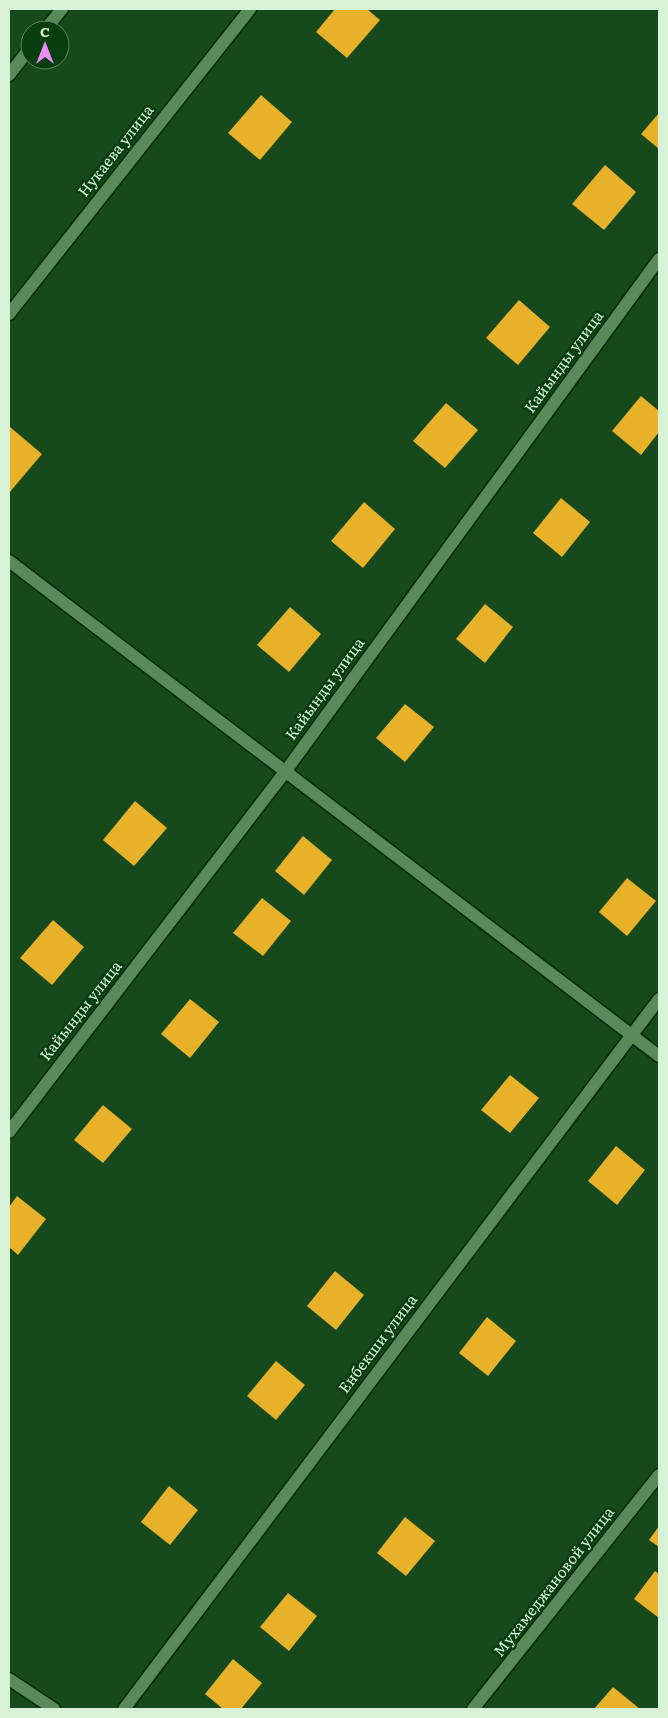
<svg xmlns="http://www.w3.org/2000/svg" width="668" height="1718" viewBox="0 0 668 1718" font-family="Literata,serif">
  <rect width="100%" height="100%" fill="#16491b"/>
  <g fill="#e7b129">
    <path d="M335 9H367L380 20 347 58 316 32Z"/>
    <path d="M261 95 292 122 260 160 228 133Z"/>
    <path d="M659 113V149L641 134Z"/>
    <path d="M605 165 636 192 604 230 572 204Z"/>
    <path d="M519 300 550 327 518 365 486 338Z"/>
    <path d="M641 396 659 411V432L641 455 612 431Z"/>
    <path d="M446 403 478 430 445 468 413 441Z"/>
    <path d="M10 427 42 454 9 493V429Z"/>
    <path d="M561 498 590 522 562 557 533 533Z"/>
    <path d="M364 502 395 529 363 568 331 541Z"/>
    <path d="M485 604 513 627 485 663 456 639Z"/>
    <path d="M290 607 321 634 289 672 257 645Z"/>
    <path d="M405 704 434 727 405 762 376 738Z"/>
    <path d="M135 801 167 828 134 866 103 840Z"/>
    <path d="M303 836 332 860 304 895 275 871Z"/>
    <path d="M627 878 656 901 627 936 599 912Z"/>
    <path d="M262 898 291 921 263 956 233 933Z"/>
    <path d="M53 920 84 947 52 985 20 958Z"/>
    <path d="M190 999 219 1022 190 1058 161 1034Z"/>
    <path d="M510 1075 539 1098 510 1133 481 1110Z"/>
    <path d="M103 1105 132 1129 103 1163 74 1140Z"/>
    <path d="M616 1146 645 1170 617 1205 588 1181Z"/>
    <path d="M17 1196 46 1219 18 1255 9 1247V1207Z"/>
    <path d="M335 1271 364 1295 336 1330 307 1306Z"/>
    <path d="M487 1317 516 1341 488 1376 459 1353Z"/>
    <path d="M276 1361 305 1385 276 1420 247 1396Z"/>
    <path d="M169 1486 198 1510 170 1545 141 1522Z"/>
    <path d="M405 1517 435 1541 406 1576 377 1553Z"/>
    <path d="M659 1526V1547L649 1540Z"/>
    <path d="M655 1571 659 1574V1618L634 1599Z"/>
    <path d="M288 1593 317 1616 289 1651 260 1627Z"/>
    <path d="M233 1659 262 1683 241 1709H223L205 1694Z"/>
    <path d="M613 1687 640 1709H594Z"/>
  </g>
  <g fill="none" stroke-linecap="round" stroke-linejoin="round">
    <g stroke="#052c09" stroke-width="15">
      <g id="minor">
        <path d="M45 30 62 9"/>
        <path d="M9 75 30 48"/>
        <path d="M9 314 250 9"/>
        <path d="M9 561 659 1056"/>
        <path d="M9 1132 285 772 659 259"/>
        <path d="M9 1679 54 1709"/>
        <path d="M124 1709 659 999"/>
        <path d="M473 1709 659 1475"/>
      </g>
    </g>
    <use href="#minor" stroke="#598b5a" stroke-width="12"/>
  </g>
  <g text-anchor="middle" stroke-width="5" stroke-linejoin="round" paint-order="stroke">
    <g font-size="15" fill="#d7f2d7" stroke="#083e10">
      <text transform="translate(116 151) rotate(-52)" y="5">Нукаева улица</text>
      <text transform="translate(564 362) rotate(-54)" y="5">Кайынды улица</text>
      <text transform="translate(325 689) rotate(-54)" y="5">Кайынды улица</text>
      <text transform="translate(81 1011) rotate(-52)" y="5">Кайынды улица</text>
      <text transform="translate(378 1344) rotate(-53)" y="5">Енбекши улица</text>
      <text transform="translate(554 1582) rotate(-52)" y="5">Мухамеджановой улица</text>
    </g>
  </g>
  <rect width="668" height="1718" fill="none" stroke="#d7f2d7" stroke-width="20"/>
  <g transform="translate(45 45)"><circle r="24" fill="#083e10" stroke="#5b8660"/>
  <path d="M0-4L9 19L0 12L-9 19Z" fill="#ef8bf6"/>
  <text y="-8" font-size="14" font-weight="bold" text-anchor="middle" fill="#d7f2d7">С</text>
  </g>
</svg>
